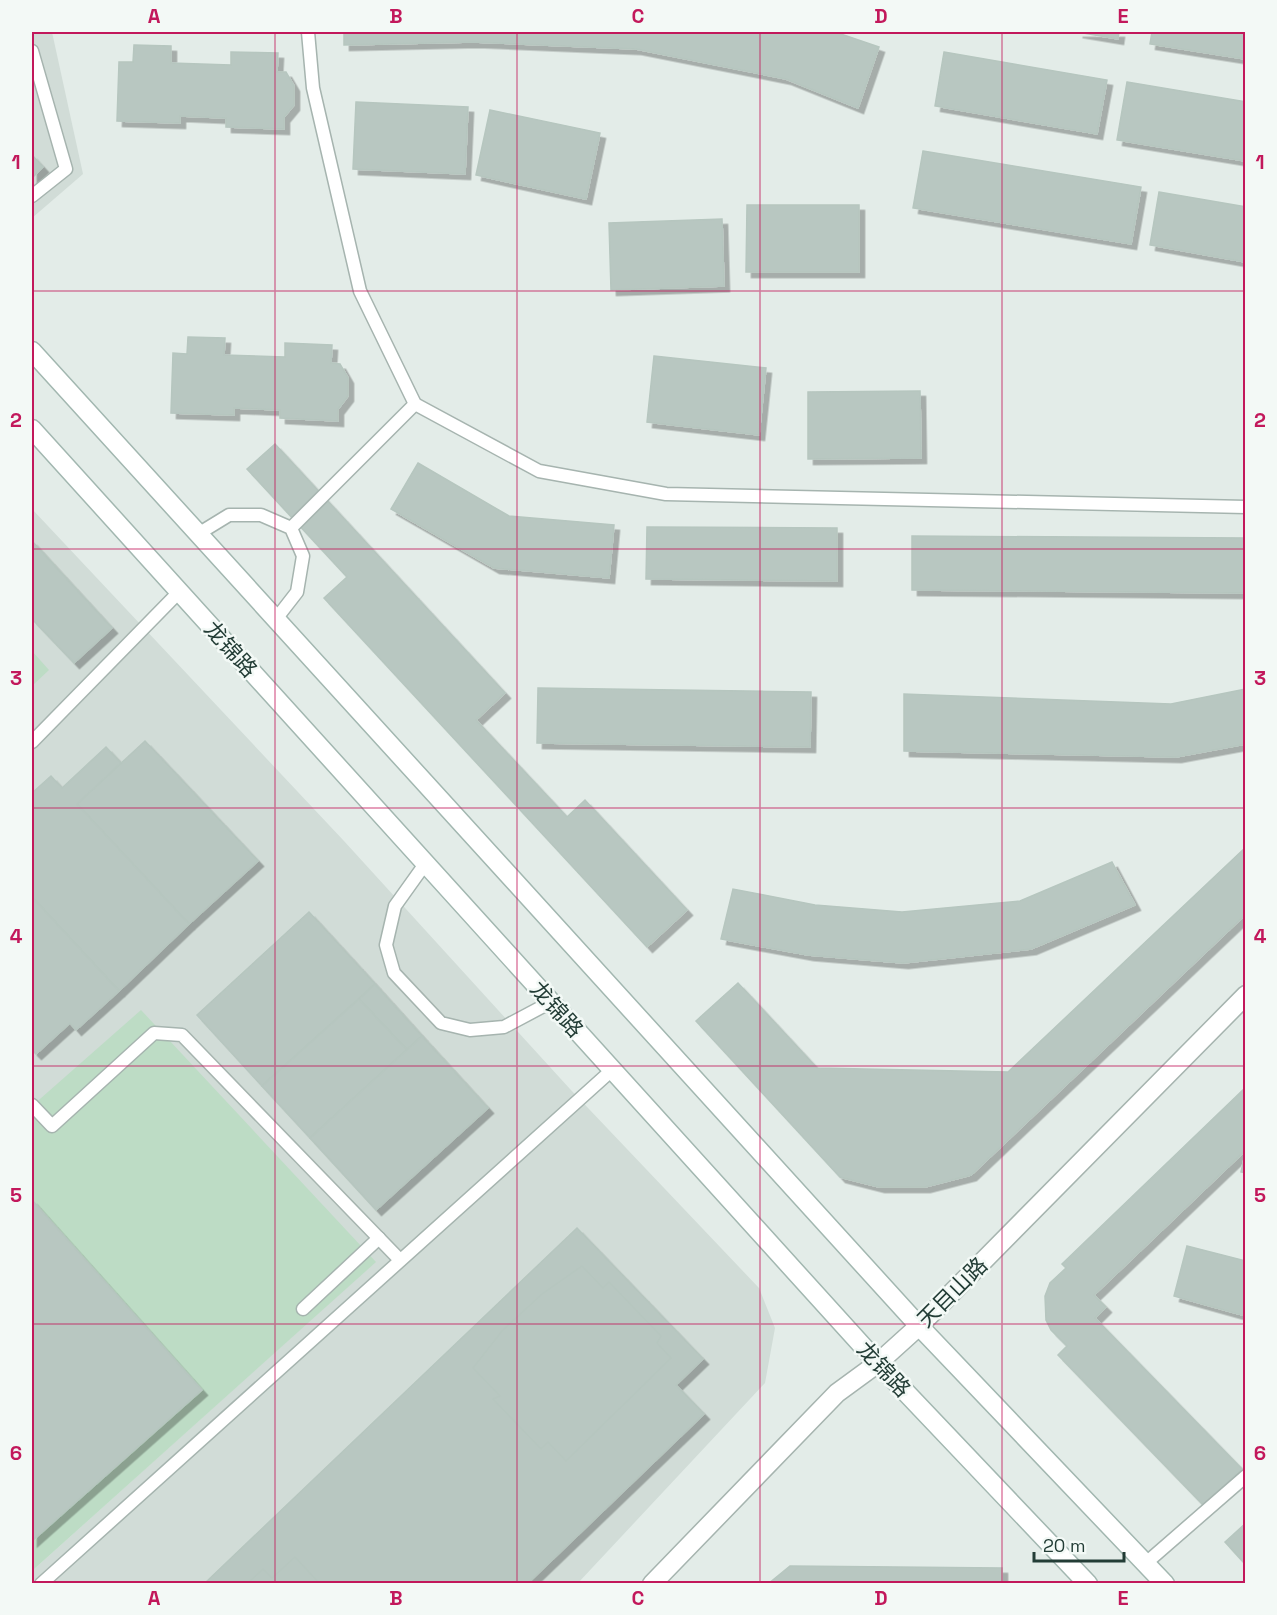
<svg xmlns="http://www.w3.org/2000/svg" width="1277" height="1615" viewBox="0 0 1277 1615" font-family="'Space Grotesk','Noto Sans SC',sans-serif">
  <defs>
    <filter id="shadow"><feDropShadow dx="5.5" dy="5.5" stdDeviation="0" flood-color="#0004"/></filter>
  </defs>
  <rect width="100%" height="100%" fill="#e3ece8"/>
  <g fill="#d1dcd7">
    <path d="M32 32H52L83 174 32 218Z"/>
    <path d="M32 509 344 841 570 1089 759 1288 775 1328 765 1383 578 1583 32 1584V1571L375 1262 32 1106Z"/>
  </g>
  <g fill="#bddcc5">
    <path d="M32 651 49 670 32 686Z"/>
    <path d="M141 1010 376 1262 32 1571V1106Z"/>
  </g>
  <g fill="#b8c7c1" stroke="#b6c6bf" stroke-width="1.5" filter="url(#shadow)">
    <path d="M344 32H835L879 47 858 108 786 79 636 49 473 42 344 45Z"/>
    <path d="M1077 32H1119L1118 39Z"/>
    <path d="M1152 32H1246V59L1150 44Z"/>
    <path d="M134 45 171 46V63L231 65V52L278 53 277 72H286L294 86V105L284 117V129L226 127V118L180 116V123L117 121 119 62H133Z"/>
    <path d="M944 52 1107 80 1097 134 935 106Z"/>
    <path d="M1127 82 1246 102V161L1117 140Z"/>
    <path d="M356 102 468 107 465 174 353 169Z"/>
    <path d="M490 110 600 133 586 199 476 175Z"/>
    <path d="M923 151 1141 187 1131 244 913 208Z"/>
    <path d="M32 155 43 167 32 178Z"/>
    <path d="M1159 192 1246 207V262L1150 245Z"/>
    <path d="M747 205H859V272H746Z"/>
    <path d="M722 219 724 286 611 290 609 223Z"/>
    <path d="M188 337 225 338 224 355 285 357V343L332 345 331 363 340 364 348 378V396L338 409V421L280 418V410L234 408V415L171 413 173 353 187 354Z"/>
    <path d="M654 356 766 368 759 435 647 422Z"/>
    <path d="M920 391 921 458 808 459V392Z"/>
    <path d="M275 444 505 693 476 720 567 817 585 800 687 910 647 947 324 598 347 577 247 469Z"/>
    <path d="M418 463 509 516 614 525 609 578 494 568 391 509Z"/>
    <path d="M647 527 837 528V581L646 579Z"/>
    <path d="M912 536 1246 538V593L912 590Z"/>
    <path d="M32 541 112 628 74 663 32 619Z"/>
    <path d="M538 688 811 692 810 747 537 743Z"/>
    <path d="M1246 689V744L1176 757 904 751V694L1171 704Z"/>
    <path d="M145 741 258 861 189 924 77 804Z"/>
    <path d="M106 747 121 763 77 804 189 924 119 991 32 897V793L51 776 62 788Z"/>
    <path d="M1246 847V914L971 1175 925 1187H879L840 1177 696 1021 738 983 817 1068 1008 1072Z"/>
    <path d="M1112 862 1135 905 1031 949 903 963 808 955 721 939 733 889 815 905 902 912 1020 901Z"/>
    <path d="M32 897 119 991 76 1030 70 1023 36 1054 32 1050Z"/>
    <path d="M309 912 375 984 262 1086 197 1015Z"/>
    <path d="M375 984 422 1036 407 1050 359 999Z"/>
    <path d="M359 999 407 1050 310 1138 262 1086Z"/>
    <path d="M422 1036 488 1108 376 1210 310 1138Z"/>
    <path d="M1246 1087V1150L1094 1295 1106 1307 1095 1318 1242 1469 1204 1506 1058 1355 1067 1346 1051 1330 1046 1320 1045 1296 1050 1283 1066 1268 1062 1264Z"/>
    <path d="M1246 1151V1173L1241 1172Z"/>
    <path d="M32 1200 202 1390 32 1541Z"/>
    <path d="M577 1228 703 1359 676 1385 704 1414 527 1584H204Z"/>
    <path d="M1187 1246 1246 1261V1316L1174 1296Z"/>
    <path d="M582 1266 603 1288 609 1282 661 1336 657 1343 671 1358 566 1461 548 1442 541 1449 493 1399 500 1396 473 1368 502 1331 542 1294Z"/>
    <path d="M1246 1523V1565L1225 1542Z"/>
    <path d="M295 1557 320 1584H247L263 1569 272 1578Z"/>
    <path d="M790 1566 1002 1568V1584H768Z"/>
  </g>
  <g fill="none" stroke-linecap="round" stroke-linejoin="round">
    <g stroke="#a6b4af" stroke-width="15">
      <g id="service">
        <path d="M308 32 313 88 360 291 415 404 539 471 666 494 1246 507"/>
        <path d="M32 51 66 169 32 196"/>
        <path d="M291 528 415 404"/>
        <path d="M198 534 229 515H261L291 528 303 556 297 592 276 619"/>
        <path d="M32 742 179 592"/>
        <path d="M425 864 395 906 386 945 394 973 441 1023 470 1030 504 1027 551 1002"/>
        <path d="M32 1105 52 1126 154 1033 182 1035 400 1260"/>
        <path d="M303 1309 379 1238"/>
        <path d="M1146 1563 1246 1476"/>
        <path d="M41 1584 612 1070"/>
      </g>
    </g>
    <g stroke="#a6b4af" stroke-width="21">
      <path id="tertiary" d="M652 1584 837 1393 878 1363 919 1326 1246 995"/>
    </g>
    <g stroke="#a2b7b0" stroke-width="21">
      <g id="secondary">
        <path d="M32 351 919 1326 1165 1584"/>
        <path d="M32 429 878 1363 1088 1584"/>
      </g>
    </g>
    <use href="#service" stroke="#fff" stroke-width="12"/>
    <use href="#tertiary" stroke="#fff" stroke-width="18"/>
    <use href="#secondary" stroke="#fff" stroke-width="18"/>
  </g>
  <path fill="none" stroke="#c2185b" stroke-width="1.5" stroke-opacity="0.55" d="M275 32V1584M517 32V1584M760 32V1584M1002 32V1584M32 291H1246M32 549H1246M32 808H1246M32 1066H1246M32 1324H1246"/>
  <g text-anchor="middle" stroke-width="5" stroke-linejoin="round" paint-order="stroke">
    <g font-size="22" fill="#233d36" stroke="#f3f9f6">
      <text transform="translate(231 649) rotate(48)" y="8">龙锦路</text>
      <text transform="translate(557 1009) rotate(48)" y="8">龙锦路</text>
      <text transform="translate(952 1292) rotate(-45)" y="8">天目山路</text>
      <text transform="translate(884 1369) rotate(47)" y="8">龙锦路</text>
    </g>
  </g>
  <rect width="1277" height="1615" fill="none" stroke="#f3f9f6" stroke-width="66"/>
  <path d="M1034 1552v9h90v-9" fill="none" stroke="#233d36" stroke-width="3"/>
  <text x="1043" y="1552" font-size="18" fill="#233d36" stroke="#f3f9f6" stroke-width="4.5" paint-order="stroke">20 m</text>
  <rect x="33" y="33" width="1211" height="1549" fill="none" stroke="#c2185b" stroke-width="2"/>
  <g font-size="20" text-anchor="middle" font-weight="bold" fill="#c2185b">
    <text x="154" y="23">A</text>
    <text x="396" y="23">B</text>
    <text x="638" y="23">C</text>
    <text x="881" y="23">D</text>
    <text x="1123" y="23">E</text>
    <text x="16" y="169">1</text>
    <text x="1260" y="169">1</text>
    <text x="16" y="427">2</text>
    <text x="1260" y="427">2</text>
    <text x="16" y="685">3</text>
    <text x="1260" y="685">3</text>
    <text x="16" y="943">4</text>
    <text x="1260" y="943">4</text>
    <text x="16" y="1202">5</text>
    <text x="1260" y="1202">5</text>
    <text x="16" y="1460">6</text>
    <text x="1260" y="1460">6</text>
    <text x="154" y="1605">A</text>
    <text x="396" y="1605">B</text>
    <text x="638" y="1605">C</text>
    <text x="881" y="1605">D</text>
    <text x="1123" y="1605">E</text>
  </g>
</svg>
